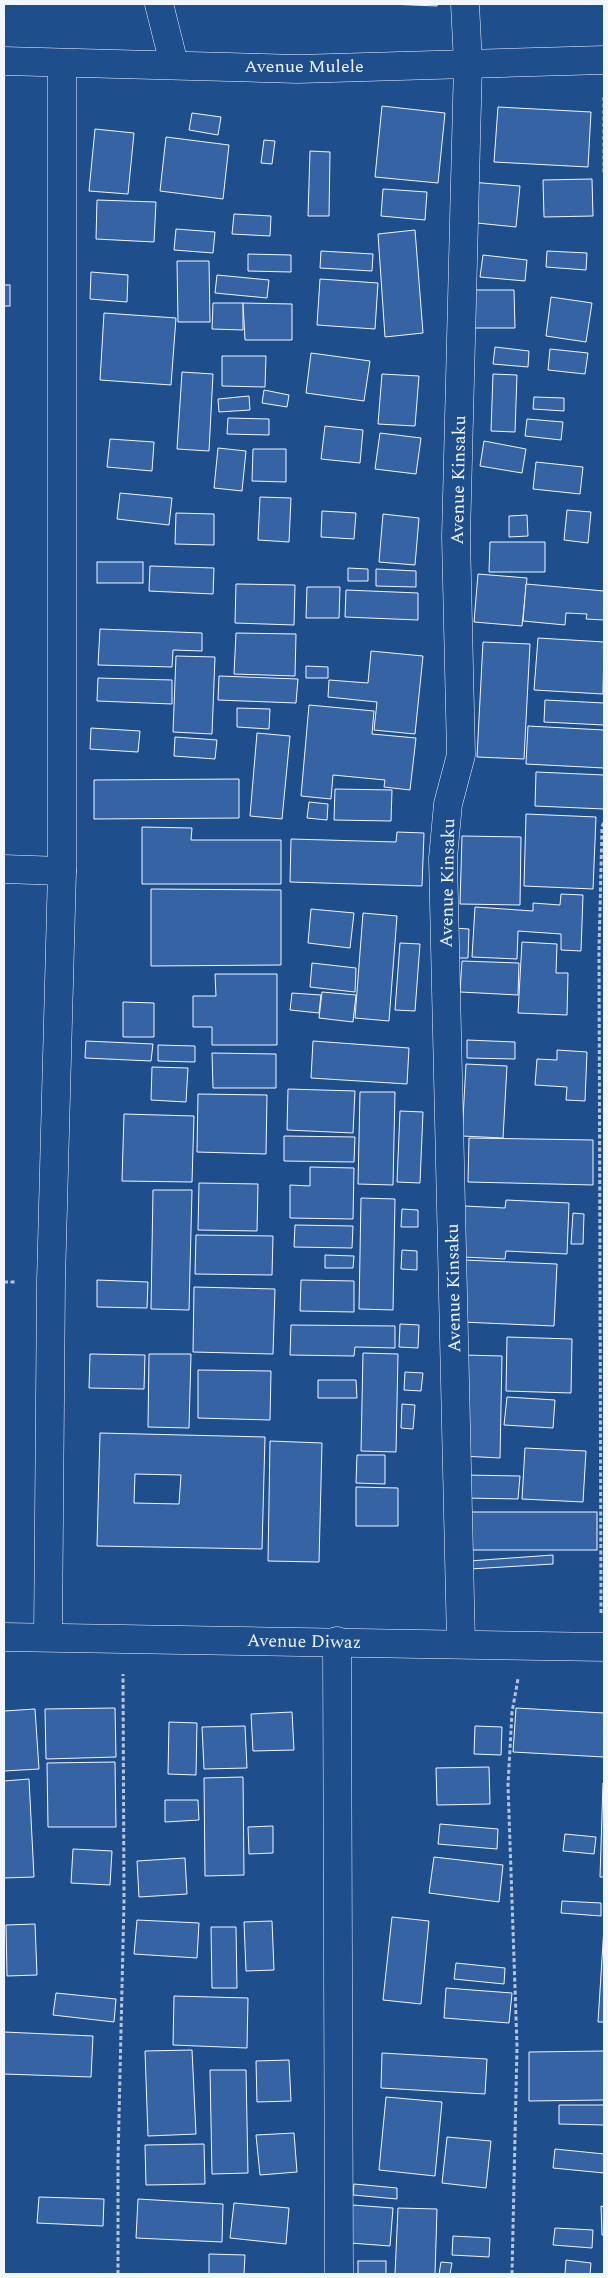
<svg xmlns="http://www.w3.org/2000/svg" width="608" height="2278" viewBox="0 0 608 2278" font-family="Spectral,serif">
  <rect width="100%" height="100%" fill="#1f4e8c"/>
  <g fill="#3563a3" stroke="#f2f6ff" fill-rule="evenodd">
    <path d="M388 4H437V6Z"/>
    <path d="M382 106 445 113 438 183 375 177Z"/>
    <path d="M498 107 591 112 588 167 494 162Z"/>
    <path d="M192 113 221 117 218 135 189 130Z"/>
    <path d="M95 129 134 133 128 194 89 191Z"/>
    <path d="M166 137 229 145 223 199 160 191Z"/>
    <path d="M264 140 275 141 272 164 261 163Z"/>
    <path d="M310 151 330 152 329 216H308Z"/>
    <path d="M592 179 593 216 544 217 543 180Z"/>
    <path d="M470 182 520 186 516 227 467 222Z"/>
    <path d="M383 189 427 192 425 220 381 216Z"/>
    <path d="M97 200 156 202 154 242 96 239Z"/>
    <path d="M234 214 271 216 270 236 232 234Z"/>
    <path d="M176 229 215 232 213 253 174 250Z"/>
    <path d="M415 230 423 333 385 337 378 234Z"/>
    <path d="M321 251 373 254 372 271 320 268Z"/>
    <path d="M547 251 587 253 586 270 546 267Z"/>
    <path d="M248 254 291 255V272L248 271Z"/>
    <path d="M483 255 527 260 525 281 480 277Z"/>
    <path d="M177 261H209L210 322H178Z"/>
    <path d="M91 272 128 275 127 302 90 299Z"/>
    <path d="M217 275 269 280 267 298 215 293Z"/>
    <path d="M320 279 378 283 375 329 317 325Z"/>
    <rect x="4" y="285" width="6" height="21"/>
    <path d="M474 290H514L515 328H475Z"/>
    <path d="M551 297 592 303 586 342 546 336Z"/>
    <path d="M213 303H243V330L212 329Z"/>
    <path d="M243 303 292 304V340H245Z"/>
    <path d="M104 313 176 318 171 385 100 380Z"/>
    <path d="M495 347 529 351 528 367 493 364Z"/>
    <path d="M550 349 588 353 585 374 548 370Z"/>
    <path d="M311 353 370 361 364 401 306 393Z"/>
    <path d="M222 356H266L265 387 222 386Z"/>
    <path d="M182 372 213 374 209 451 177 449Z"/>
    <path d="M382 374 419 376 415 426 378 424Z"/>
    <path d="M493 374 517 375 515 432 491 431Z"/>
    <path d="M264 390 289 395 287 407 262 403Z"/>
    <path d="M249 396 250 410 219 412 218 399Z"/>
    <path d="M534 397 564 398V411L533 409Z"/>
    <path d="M228 418 269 419V435L227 434Z"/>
    <path d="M527 419 563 422 561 440 525 436Z"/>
    <path d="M325 426 363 430 360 463 321 459Z"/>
    <path d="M380 433 421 438 416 474 375 469Z"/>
    <path d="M110 439 154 442 152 471 107 467Z"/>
    <path d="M484 441 526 449 522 473 480 466Z"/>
    <path d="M218 448 246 451 242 491 214 488Z"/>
    <path d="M253 449H286V482L252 481Z"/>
    <path d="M536 462 583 467 580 494 533 489Z"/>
    <path d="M120 493 172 498 169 525 117 519Z"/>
    <path d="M260 497 291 498 289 542 258 540Z"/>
    <path d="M567 510 591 512 588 543 564 540Z"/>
    <path d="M322 511 356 513 354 539 321 537Z"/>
    <path d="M176 513 214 514V545L175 544Z"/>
    <path d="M383 514 419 518 415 565 379 562Z"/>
    <path d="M527 515 528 536 509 537V516Z"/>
    <path d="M490 542H545V572H489Z"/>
    <rect x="97" y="562" width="46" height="21"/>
    <path d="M150 566 214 568 213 594 149 591Z"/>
    <path d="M348 568 368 569V581H348Z"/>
    <path d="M376 569 416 571V587L376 586Z"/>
    <path d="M478 574 527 578 522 626 474 622Z"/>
    <path d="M236 584 295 585 294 625 235 623Z"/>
    <path d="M526 584 604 591V620L586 619 587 614 566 613 565 625 523 621Z"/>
    <path d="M307 587H340L339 618H306Z"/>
    <path d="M346 590 418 593V620L345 617Z"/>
    <path d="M100 629 202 633V651L173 650 172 667 98 665Z"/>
    <path d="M236 633 296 634 295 676 234 674Z"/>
    <path d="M538 638 604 642 603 694 534 690Z"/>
    <path d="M483 642 530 644 524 759 477 757Z"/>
    <path d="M371 651 423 656 415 734 374 730 377 702 328 697 329 680 368 683Z"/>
    <path d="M176 656 215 657 212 734 173 732Z"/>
    <path d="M306 666 328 667V678H306Z"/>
    <path d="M219 676 298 679 296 703 218 700Z"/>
    <path d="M98 678 172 680V704L97 701Z"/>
    <path d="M545 700 604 703V725L544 722Z"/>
    <path d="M309 705 374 711 372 734 416 738 410 790 384 787 385 780 333 775 331 799 301 796Z"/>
    <path d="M237 708 270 709 269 729 237 727Z"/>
    <path d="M528 726 604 730V768L526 764Z"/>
    <path d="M91 728 140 731 138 752 90 749Z"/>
    <path d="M257 733 290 736 282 819 250 816Z"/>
    <path d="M175 737 217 740 215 759 174 756Z"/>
    <path d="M536 772 604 775V809L535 806Z"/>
    <path d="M239 779V818L94 819V780Z"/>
    <path d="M335 789 392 790 391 821 334 820Z"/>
    <path d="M309 802 328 804 327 820 307 818Z"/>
    <path d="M526 814 596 817 593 889 524 886Z"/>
    <path d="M142 827 192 828 191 840H281V884H142Z"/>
    <path d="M397 832 424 833 422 886 290 882 291 839 396 842Z"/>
    <path d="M462 836 521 837 520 905 460 904Z"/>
    <path d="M151 889 281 890V965L151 966Z"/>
    <path d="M561 894 583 895 581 951 561 950V934L518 931 517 959 472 957 475 907 533 911V903L560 905Z"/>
    <path d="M311 909 354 913 350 948 308 943Z"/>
    <path d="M363 913 397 916 389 1021 355 1018Z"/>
    <path d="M453 928 469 929 468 958H451Z"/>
    <path d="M522 942 557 944 556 973H568L567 1015 518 1013Z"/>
    <path d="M400 943 420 944 415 1011 395 1010Z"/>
    <path d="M462 961 519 963 518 995 460 992Z"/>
    <path d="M312 963 356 968 355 992 310 987Z"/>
    <path d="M215 974H277V1045H212V1027H193V996H216Z"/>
    <path d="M322 992 356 995 353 1022 319 1018Z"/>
    <path d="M292 993 321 995 319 1013 290 1010Z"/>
    <path d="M123 1002 154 1003V1037H123Z"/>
    <path d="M467 1040 515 1042V1059L467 1058Z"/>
    <path d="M86 1041 153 1044 151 1061 85 1058Z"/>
    <path d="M313 1041 409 1048 407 1084 311 1078Z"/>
    <path d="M158 1045 195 1046V1062L158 1061Z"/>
    <path d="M557 1050 587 1052 585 1101 566 1100 567 1087 535 1085 537 1059 557 1060Z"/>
    <path d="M212 1053 276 1054V1088H213Z"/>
    <path d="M466 1064 507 1066 503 1138 462 1136Z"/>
    <path d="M152 1067 188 1068 186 1102 151 1100Z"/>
    <path d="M288 1089 355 1091 353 1133 287 1130Z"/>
    <path d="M360 1092H395L393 1185 358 1184Z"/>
    <path d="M198 1094 267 1095 266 1154 197 1152Z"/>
    <path d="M400 1111 423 1112 420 1183 397 1182Z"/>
    <path d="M124 1114 194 1116 192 1182 122 1181Z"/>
    <path d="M284 1136 355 1137 354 1162 284 1161Z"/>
    <path d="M469 1138 593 1140V1185L468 1182Z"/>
    <path d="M310 1167 354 1168 353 1219 290 1218V1185L310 1186Z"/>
    <path d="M199 1183 258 1184 257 1231 198 1230Z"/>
    <path d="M153 1190H192L189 1310 151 1309Z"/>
    <path d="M361 1198 395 1199 393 1310 359 1309Z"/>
    <path d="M506 1200 569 1203 567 1254 506 1251 505 1259 462 1257 464 1206 505 1208Z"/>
    <path d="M402 1209 418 1210V1227H401Z"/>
    <path d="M573 1213 584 1214 583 1244H571Z"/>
    <path d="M295 1225 353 1226 352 1248 294 1247Z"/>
    <path d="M196 1235 273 1236 272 1275 195 1274Z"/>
    <path d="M402 1250 417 1251V1270L401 1269Z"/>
    <path d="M325 1255 354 1256 353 1268H325Z"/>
    <path d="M464 1260 557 1264 554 1326 461 1322Z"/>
    <path d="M97 1280 148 1282 147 1308 97 1307Z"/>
    <path d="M301 1280 354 1281V1312L300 1311Z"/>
    <path d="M194 1287 275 1289 273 1354 193 1352Z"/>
    <path d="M400 1324 419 1325 418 1348 399 1347Z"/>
    <path d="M291 1325 395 1326V1348L355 1347 354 1356 290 1355Z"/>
    <path d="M507 1337 572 1339 571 1393 506 1391Z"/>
    <path d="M363 1353 398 1354 396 1452 361 1451Z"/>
    <path d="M90 1354 145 1355 144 1389 89 1388Z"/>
    <path d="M149 1354H191L189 1428 148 1427Z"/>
    <path d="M464 1355 502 1356 500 1458 462 1456Z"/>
    <path d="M198 1370 271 1371 270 1420 198 1418Z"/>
    <path d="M405 1372 423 1373 421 1391 404 1390Z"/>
    <path d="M318 1380H356L357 1398H318Z"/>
    <path d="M507 1397 555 1400 553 1428 504 1425Z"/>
    <path d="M402 1404 415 1405 413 1429 401 1428Z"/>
    <path d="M100 1433 265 1437 262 1549 97 1546ZM135 1474 181 1475 179 1504 134 1503Z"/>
    <path d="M270 1441 322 1443 319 1562 268 1561Z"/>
    <path d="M525 1448 586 1451 583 1502 522 1499Z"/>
    <path d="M357 1455H385V1484L356 1483Z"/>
    <path d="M464 1475 520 1476 518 1499 464 1498Z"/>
    <path d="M356 1487 398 1488V1526H356Z"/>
    <rect x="470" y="1512" width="127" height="38"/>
    <path d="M553 1555V1564L470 1569 469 1561Z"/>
    <path d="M115 1708 116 1757 46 1759 45 1709Z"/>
    <path d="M516 1708 604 1713V1757L513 1752Z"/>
    <path d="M35 1709 39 1769 4 1771V1711Z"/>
    <path d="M292 1712 294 1750 253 1751 251 1714Z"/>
    <path d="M169 1722 197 1723 196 1775 168 1774Z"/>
    <path d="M245 1726 247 1768 204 1769 202 1727Z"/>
    <path d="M475 1726 502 1727 501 1755 474 1754Z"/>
    <path d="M115 1762 116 1827H48L47 1763Z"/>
    <path d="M489 1767 490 1804 437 1805 436 1768Z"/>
    <path d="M243 1777 244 1875 205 1876 204 1778Z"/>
    <path d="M29 1779 34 1877 4 1878V1781Z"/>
    <path d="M603 1783H604V1877H600Z"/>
    <path d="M165 1800H198L199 1820 165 1822Z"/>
    <path d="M440 1824 498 1829 497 1849 438 1844Z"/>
    <path d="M273 1826V1853L249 1854 248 1827Z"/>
    <path d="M565 1834 596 1837 594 1854 563 1851Z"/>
    <path d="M73 1849 112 1851 110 1885 71 1883Z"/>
    <path d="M434 1857 503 1865 499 1902 429 1893Z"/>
    <path d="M185 1858 187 1894 139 1897 137 1861Z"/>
    <path d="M562 1901 601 1903V1916L561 1913Z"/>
    <path d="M392 1917 429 1921 421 2004 383 2000Z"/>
    <path d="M137 1920 199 1923 197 1958 134 1954Z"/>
    <path d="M272 1921 274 1970 246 1971 244 1922Z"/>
    <path d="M35 1924 37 1975 7 1976 6 1925Z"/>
    <path d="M211 1927H236L237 1988H212Z"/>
    <path d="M604 1927V2022H598Z"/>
    <path d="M456 1963 505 1968 504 1984 454 1979Z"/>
    <path d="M446 1988 512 1993 509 2023 444 2018Z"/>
    <path d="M56 1993 116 1999 114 2022 53 2015Z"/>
    <path d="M174 1996 248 1998 247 2048 173 2045Z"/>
    <path d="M4 2032 93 2036 91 2077 4 2074Z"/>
    <path d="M192 2050 196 2134 148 2136 145 2051Z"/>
    <path d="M604 2051V2100L529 2101V2052Z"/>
    <path d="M382 2053 487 2059 485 2094 381 2088Z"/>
    <path d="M289 2060 291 2101 257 2102 256 2061Z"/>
    <path d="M210 2070H246L248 2173 212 2174Z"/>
    <path d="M386 2097 442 2102 435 2176 379 2170Z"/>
    <path d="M559 2105H604V2125L559 2124Z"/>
    <path d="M294 2133 297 2172 260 2175 256 2135Z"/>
    <path d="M447 2137 491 2141 486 2188 442 2183Z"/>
    <path d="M204 2144 205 2184 146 2185 145 2145Z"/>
    <path d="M555 2149 604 2154V2173L553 2168Z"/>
    <path d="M354 2184 397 2188V2199L353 2195Z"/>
    <path d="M39 2197 104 2199 103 2226 37 2223Z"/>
    <path d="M138 2199 223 2204 222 2242 136 2238Z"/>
    <path d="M234 2203 289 2208 286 2244 230 2238Z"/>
    <path d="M352 2205 393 2208 390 2246 350 2243Z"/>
    <path d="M601 2206 604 2207V2235H602Z"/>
    <path d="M398 2208 437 2209 435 2274H395Z"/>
    <path d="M555 2228 593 2230 592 2248 553 2245Z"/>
    <path d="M453 2236 490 2238 489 2257 452 2255Z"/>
    <path d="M209 2254 245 2255 244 2274H209Z"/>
    <path d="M566 2260 591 2263 590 2274H565Z"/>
    <rect x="358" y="2261" width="28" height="13"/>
    <path d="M441 2262 452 2263 450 2274H439Z"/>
  </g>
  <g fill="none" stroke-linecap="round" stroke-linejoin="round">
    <g stroke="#f2f6ff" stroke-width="29">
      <g id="street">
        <path d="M159 4 174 64"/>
        <path d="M4 61 298 69 604 60"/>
        <path d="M4 869 62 871"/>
        <path d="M4 1637 604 1647"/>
        <path d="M48 1637 51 1281 62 871V63"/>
        <path d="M337 1641 339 2274"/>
        <path d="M461 1643 443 858 448 804 461 755 456 537 468 63 465 4"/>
      </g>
    </g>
    <g stroke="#b3c4dc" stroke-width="3" stroke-dasharray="4 2.5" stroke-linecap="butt">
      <path d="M604 97V173"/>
      <path d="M4 1282H15"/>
      <path d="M601 1613 599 950 602 827 604 822"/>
      <path d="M118 2274V2160L124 1901 123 1674"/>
      <path d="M512 2274 517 2046 508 1785 512 1712 518 1679"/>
    </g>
    <use href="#street" stroke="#1f4e8c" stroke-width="28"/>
  </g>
  <g text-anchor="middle" stroke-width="4" stroke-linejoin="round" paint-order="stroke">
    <g font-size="18" fill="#f2f6ff" stroke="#1f4e8c">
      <text x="304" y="72">Avenue Mulele</text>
      <text transform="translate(458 480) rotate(-89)" y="6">Avenue Kinsaku</text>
      <text transform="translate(447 883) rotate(-89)" y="6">Avenue Kinsaku</text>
      <text transform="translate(453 1288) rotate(-91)" y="6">Avenue Kinsaku</text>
      <text transform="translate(304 1641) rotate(1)" y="6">Avenue Diwaz</text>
    </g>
  </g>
  <rect width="608" height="2278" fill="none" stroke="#f2f6ff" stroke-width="10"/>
</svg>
